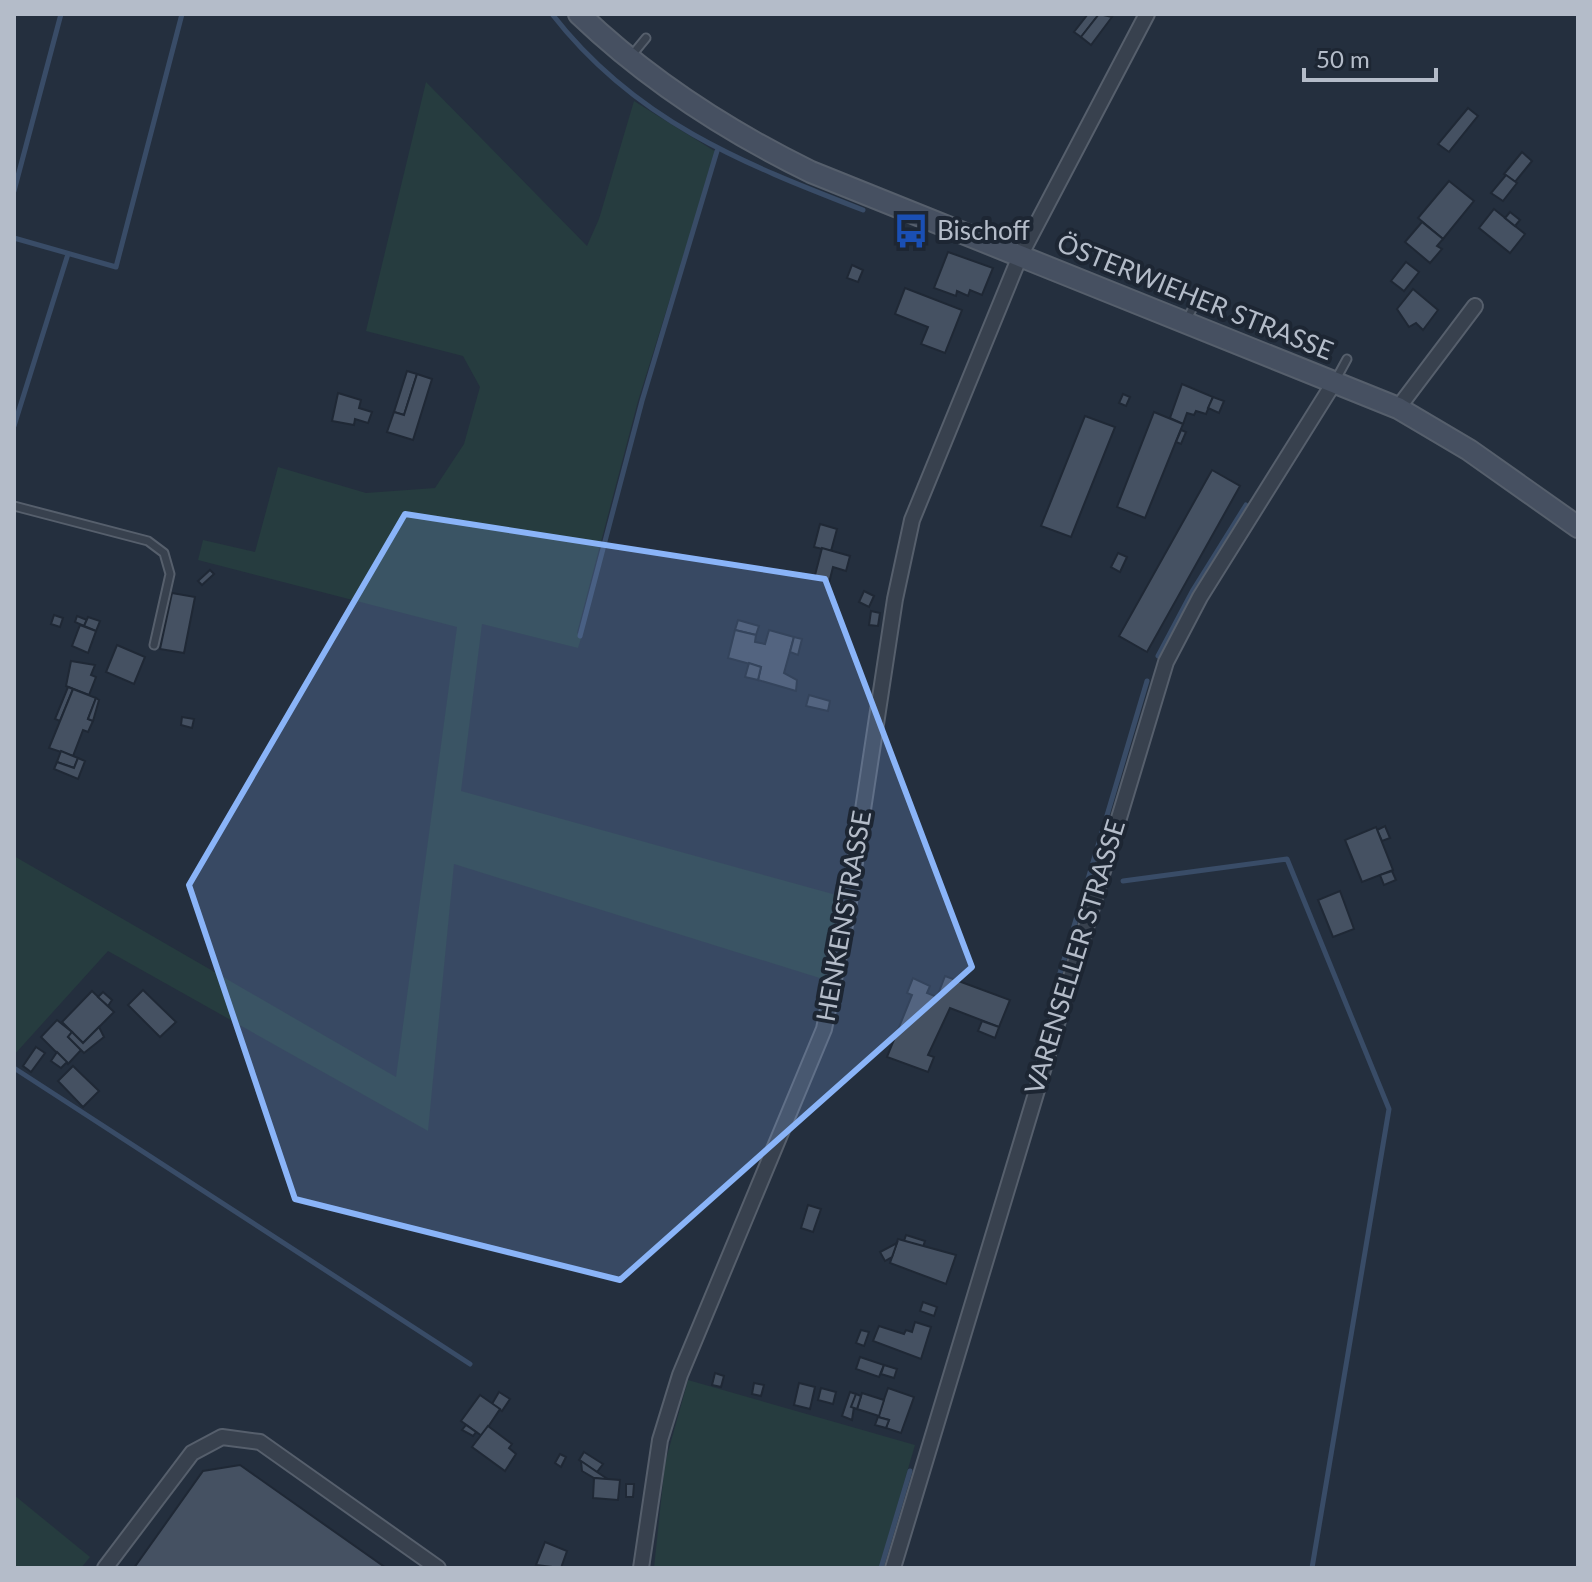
<svg xmlns="http://www.w3.org/2000/svg" width="1592" height="1582" viewBox="0 0 1592 1582" font-family="Lato,sans-serif">
  <rect width="100%" height="100%" fill="#242f3e"/>
  <g fill="#263c3f">
    <path d="M426 82 587 246 599 219 634 101 716 152 638 401 577 633 582 635 578 648 482 624 461 791 840 896 826 980 454 864 428 1131 108 951 14 1055V856L396 1077 457 627 198 560 203 540 255 552 278 467 366 493 435 488 464 444 480 387 463 356 366 331Z"/>
    <path d="M688 1380 915 1445 879 1568H654L665 1463Z"/>
    <path d="M14 1495 90 1557 81 1568H14Z"/>
  </g>
  <g fill="none" stroke-linecap="round" stroke-linejoin="round">
    <g stroke="#394c67" stroke-width="5">
      <path d="M552 14C635 121 742 163 863 210"/>
      <path d="M14 191 61 14"/>
      <path d="M14 238 116 267 182 14"/>
      <path d="M14 426 68 254"/>
      <path d="M580 636 642 401 717 151"/>
      <path d="M1158 656 1193 590 1246 505"/>
      <path d="M1123 881 1287 859 1389 1109 1312 1568"/>
      <path d="M1052 1000 1147 681"/>
      <path d="M14 1068 470 1364"/>
      <path d="M881 1568 910 1471"/>
    </g>
  </g>
  <g fill="#455162" stroke="#1f2835" stroke-width="2">
    <path d="M1088 14H1099L1081 37 1074 32Z"/>
    <path d="M1099 14 1112 17 1091 45 1081 37Z"/>
    <path d="M1468 108 1478 116 1449 152 1438 144Z"/>
    <path d="M1522 152 1532 161 1515 182 1504 174Z"/>
    <path d="M1506 175 1517 183 1503 201 1491 193Z"/>
    <path d="M1449 181 1474 201 1443 239 1418 218Z"/>
    <path d="M1494 209 1525 234 1510 253 1479 228Z"/>
    <path d="M1510 212 1520 220 1515 226 1505 218Z"/>
    <path d="M1422 222 1443 239 1437 246 1442 249 1430 263 1405 242Z"/>
    <path d="M948 252 993 268 982 295 970 290 968 296 957 291 956 296 934 288Z"/>
    <path d="M1406 262 1419 272 1404 291 1391 281Z"/>
    <path d="M852 265 863 270 858 282 847 278Z"/>
    <path d="M905 288 962 310 945 353 921 344 928 327 895 314Z"/>
    <path d="M1413 289 1438 310 1423 330 1416 323 1409 327 1397 309Z"/>
    <path d="M407 371 417 374 404 415 394 412Z"/>
    <path d="M417 374 432 379 413 440 387 432 394 412 404 415Z"/>
    <path d="M1182 384 1213 397 1206 414 1196 411 1194 415 1187 413 1183 424 1170 418Z"/>
    <path d="M338 393 361 400 359 408 372 412 368 423 355 419 354 425 332 421Z"/>
    <path d="M1123 394 1130 397 1126 406 1119 403Z"/>
    <path d="M1213 397 1224 401 1219 413 1208 408Z"/>
    <path d="M1154 412 1183 424 1145 518 1117 507Z"/>
    <path d="M1085 416 1115 427 1071 537 1041 526Z"/>
    <path d="M1181 430 1186 432 1181 444 1176 442Z"/>
    <path d="M1212 470 1240 486 1147 652 1119 636Z"/>
    <path d="M820 524 837 529 831 551 814 547Z"/>
    <path d="M822 548 850 556 846 571 833 567 829 583 814 579Z"/>
    <path d="M1118 553 1127 557 1120 572 1111 567Z"/>
    <path d="M210 570 214 574 202 585 198 581Z"/>
    <path d="M864 591 874 596 869 607 859 602Z"/>
    <path d="M172 593 195 597 184 653 160 649Z"/>
    <path d="M871 611 880 613 878 626 869 625Z"/>
    <path d="M54 615 63 618 60 627 51 624Z"/>
    <path d="M77 616 87 620 84 626 75 622Z"/>
    <path d="M88 617 100 621 96 631 84 626Z"/>
    <path d="M738 620 759 626 756 635 735 630Z"/>
    <path d="M80 625 96 631 88 653 72 646Z"/>
    <path d="M735 630 756 635 755 642 765 644 769 630 794 637 784 673 797 680 796 691 758 680 761 667 728 658Z"/>
    <path d="M794 637 802 639 798 655 790 652Z"/>
    <path d="M117 645 145 657 134 684 106 672Z"/>
    <path d="M71 661 95 665 91 675 96 677 89 695 66 686Z"/>
    <path d="M749 663 761 667 758 680 745 677Z"/>
    <path d="M68 687 73 689 60 721 55 719Z"/>
    <path d="M73 689 96 698 88 719 93 721 88 732 83 730 73 756 49 748Z"/>
    <path d="M809 695 830 701 828 711 806 706Z"/>
    <path d="M96 698 99 700 93 721 88 719Z"/>
    <path d="M182 717 194 719 192 728 181 725Z"/>
    <path d="M61 751 78 758 74 768 57 762Z"/>
    <path d="M78 758 85 761 78 779 54 769 57 762 74 768Z"/>
    <path d="M1385 826 1390 838 1382 841 1377 830Z"/>
    <path d="M1376 827 1393 870 1362 882 1345 840Z"/>
    <path d="M1392 871 1396 880 1384 885 1380 875Z"/>
    <path d="M1340 891 1354 929 1333 937 1318 900Z"/>
    <path d="M945 976 1010 1000 999 1027 950 1008 928 1055 934 1057 928 1072 887 1057 912 995 907 993 913 978 930 986 927 993 937 997Z"/>
    <path d="M143 990 176 1022 160 1037 128 1005Z"/>
    <path d="M92 991 114 1012 83 1043 62 1022Z"/>
    <path d="M103 992 112 1000 108 1006 98 997Z"/>
    <path d="M57 1020 72 1032 68 1037 81 1050 68 1064 41 1037Z"/>
    <path d="M982 1021 999 1027 995 1038 978 1031Z"/>
    <path d="M99 1027 104 1037 84 1053 68 1037 72 1032 83 1043Z"/>
    <path d="M36 1047 45 1053 31 1072 23 1066Z"/>
    <path d="M57 1052 67 1062 61 1068 51 1061Z"/>
    <path d="M73 1066 99 1091 83 1107 58 1081Z"/>
    <path d="M808 1205 821 1209 813 1232 801 1228Z"/>
    <path d="M906 1235 925 1241 923 1247 904 1241Z"/>
    <path d="M898 1239 956 1255 946 1284 890 1263Z"/>
    <path d="M897 1243 892 1257 885 1261 880 1252Z"/>
    <path d="M923 1302 937 1307 934 1316 920 1311Z"/>
    <path d="M915 1322 931 1327 921 1359 873 1341 879 1326 904 1334 906 1330 912 1332Z"/>
    <path d="M861 1330 869 1332 864 1346 856 1343Z"/>
    <path d="M860 1357 884 1365 879 1377 856 1369Z"/>
    <path d="M884 1365 897 1369 894 1378 881 1374Z"/>
    <path d="M715 1373 724 1376 721 1387 712 1385Z"/>
    <path d="M754 1383 764 1385 761 1396 752 1394Z"/>
    <path d="M799 1383 815 1387 810 1409 794 1405Z"/>
    <path d="M821 1388 836 1392 833 1404 818 1400Z"/>
    <path d="M888 1388 914 1397 901 1433 886 1428 889 1420 878 1417Z"/>
    <path d="M499 1392 510 1399 502 1411 492 1404Z"/>
    <path d="M850 1392 856 1394 852 1420 842 1416Z"/>
    <path d="M862 1393 884 1400 879 1416 857 1409Z"/>
    <path d="M856 1394 861 1396 857 1409 851 1407Z"/>
    <path d="M480 1395 500 1409 482 1436 461 1421Z"/>
    <path d="M878 1417 889 1420 886 1428 875 1425Z"/>
    <path d="M466 1425 476 1432 473 1436 462 1430Z"/>
    <path d="M488 1426 512 1444 509 1448 516 1454 505 1471 472 1447Z"/>
    <path d="M584 1452 603 1464 597 1472 579 1460Z"/>
    <path d="M560 1454 566 1457 561 1467 555 1463Z"/>
    <path d="M581 1461 597 1472 609 1480 594 1478 582 1471Z"/>
    <path d="M240 1465 386 1568H134L203 1471Z"/>
    <path d="M594 1478 620 1480 618 1500 593 1498Z"/>
    <path d="M626 1484H634L633 1497H626Z"/>
    <path d="M545 1542 567 1551 561 1568 536 1565Z"/>
  </g>
  <g fill="none" stroke-linecap="round" stroke-linejoin="round">
    <g stroke="#565f6c" stroke-width="11">
      <g id="lane">
        <path d="M632 55 646 38"/>
        <path d="M1186 321 1198 298"/>
        <path d="M1335 381 1347 359"/>
        <path d="M14 506 148 541 164 553 170 574 154 645"/>
      </g>
    </g>
    <g stroke="#565f6c" stroke-width="18">
      <g id="street">
        <path d="M1398 408 1475 306"/>
        <path d="M105 1568 192 1453 222 1437 260 1442 438 1568"/>
        <path d="M641 1568 660 1440 680 1375 824 1029 847 915 895 599 912 520 1020 256 1147 14"/>
        <path d="M893 1568 1166 662 1200 597 1335 381"/>
      </g>
    </g>
    <g stroke="#565f6c" stroke-width="24">
      <path id="secondary" d="M579 14C648 80 725 130 811 172L1398 408 1469 450 1578 527"/>
    </g>
    <use href="#lane" stroke="#38414e" stroke-width="7"/>
    <use href="#street" stroke="#38414e" stroke-width="14"/>
    <use href="#secondary" stroke="#465061" stroke-width="20"/>
  </g>
  <path fill="#8ab4f8" fill-opacity="0.2" stroke="#8ab4f8" stroke-width="6" stroke-linejoin="round" d="M405 514 825 579 972 967 620 1280 295 1199 189 885Z"/>
  <defs>
    <g id="bus-bare" transform="scale(2.76)"><path d="M-5-6H5V4H4V6H2V4H-2V6H-4V4H-5ZM-3.5-4V0h7V-4ZM-3.5 1.2v1.5H-2V1.2ZM2 1.2v1.5H3.5V1.2Z" fill="#1a4fb4" stroke="#1d2633" stroke-width="2.5" paint-order="stroke"/></g>
  </defs>
  <g fill-rule="evenodd">
    <use href="#bus-bare" x="911" y="231"/>
  </g>
  <g text-anchor="middle" stroke-width="8" stroke-linejoin="round" paint-order="stroke">
    <g font-size="26" fill="#b4bcc9" stroke="#1d2633" text-anchor="start">
      <text x="937" y="240">Bischoff</text>
    </g>
    <g font-size="26" fill="#b4bcc9" stroke="#1d2633">
      <text transform="translate(1195 297) rotate(22)" y="9">ÖSTERWIEHER STRASSE</text>
      <text transform="translate(844 916) rotate(-80)" y="9">HENKENSTRASSE</text>
      <text transform="translate(1075 957) rotate(-73)" y="9">VARENSELLER STRASSE</text>
    </g>
  </g>
  <rect width="1592" height="1582" fill="none" stroke="#b4bcc9" stroke-width="32"/>
  <path d="M1304 68v12h132v-12" fill="none" stroke="#b4bcc9" stroke-width="4"/>
  <text x="1316" y="68" font-size="24" fill="#b4bcc9" stroke="#1d2633" stroke-width="6" paint-order="stroke">50 m</text>
</svg>
